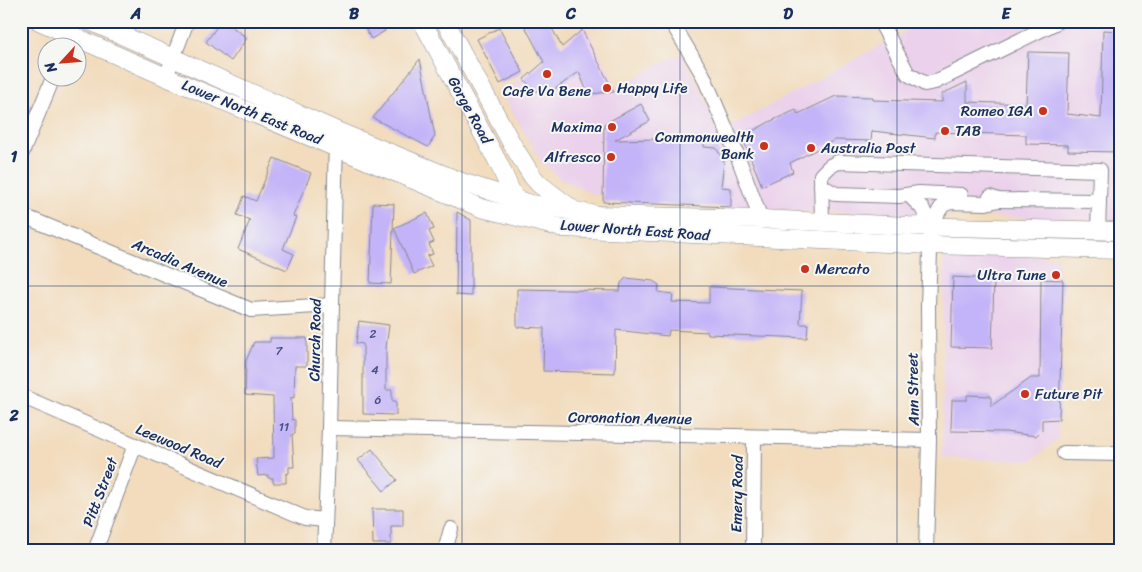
<svg xmlns="http://www.w3.org/2000/svg" width="1142" height="572" viewBox="0 0 1142 572" font-family="Sriracha,sans-serif">
  <rect width="100%" height="100%" fill="#f6f6f2"/>
  <filter id="ink" filterUnits="userSpaceOnUse"><feTurbulence type="fractalNoise" baseFrequency=".02" numOctaves="2"/><feDisplacementMap in="SourceGraphic" scale="10" xChannelSelector="R" yChannelSelector="G"/><feConvolveMatrix kernelMatrix="1 2 1 2 8 2 1 2 1" color-interpolation-filters="sRGB"/></filter>
  <filter id="wash" filterUnits="userSpaceOnUse"><feTurbulence type="fractalNoise" baseFrequency=".0096" numOctaves="4" result="noise"/><feDisplacementMap in="SourceGraphic" scale="20" xChannelSelector="R" yChannelSelector="G"/><feGaussianBlur stdDeviation="1.12" result="paint"/><feColorMatrix in="noise" values="0 0 0 0 0 0 0 0 0 0 0 0 0 0 0 0 0 1.4 0 .05"/><feComposite in="paint" operator="in"/></filter>
  <g filter="url(#wash)">
    <rect width="100%" height="100%" fill="#f2dcbd"/>
    <g fill="#ebd1eb">
      <path d="M925 21H1121V220L748 209 592 194 561 179 542 163 502 94 585 25 617 87 682 53 721 132Z"/>
      <path d="M944 255 1058 257V439L1031 461 942 458Z"/>
    </g>
    <g id="blocks">
      <g fill="#c3b3f8">
        <path d="M221 21H224L247 38 231 61 206 42Z"/>
        <path d="M361 21H379L385 31 371 39Z"/>
        <path d="M522 21H548L562 47 582 30 614 92 588 94 579 72 552 91H534L524 79 544 62Z"/>
        <path d="M499 28 523 72 500 84 477 39Z"/>
        <path d="M1103 30 1121 31V113L1119 152 1068 151V145L1026 144V135L935 132V138L872 131 871 141 835 140 790 163 793 172 762 186 742 137 771 121 796 110 798 114 836 96 873 97V100L942 102V94L967 82V102L1026 104 1028 52 1069 53 1067 114 1101 118Z"/>
        <path d="M420 59 435 136 428 147 373 118Z"/>
        <path d="M641 104 650 121 615 140 704 138V147L716 148 724 161 721 187 731 188V207L603 202 604 124Z"/>
        <path d="M274 158 311 173 293 216 296 217 283 249 294 254 287 270 238 249 250 220 237 215 244 196 256 201Z"/>
        <path d="M373 203 394 204 391 284 370 283Z"/>
        <path d="M457 212 471 220V296L456 295Z"/>
        <path d="M427 213 434 229 429 231 434 242 429 244 433 254 427 256 432 266 414 274 394 228Z"/>
        <path d="M953 277 994 279 992 348 951 347Z"/>
        <path d="M626 278 653 281 659 285 658 292 673 294 672 302 709 303V287L802 291 800 324H808L807 338 708 334V332L669 330 668 336 616 330 615 373 543 371 544 328 517 327V289L620 291 621 283Z"/>
        <path d="M1041 279 1063 280 1059 419 1042 420V430L1036 436 1005 432 951 431 952 400H967V395L991 396V406L1031 378H1040Z"/>
        <path d="M359 321 389 325 386 348V390H392V401H396V415L363 414V344L356 343Z"/>
        <path d="M270 338H307V366H295L294 398 291 397 292 420H295V434H292L294 467H289V473L286 474V483H273V478H268V475L258 476 256 459 274 458 273 397 245 395 246 361 254 342H270Z"/>
        <path d="M372 449 397 480 384 491 358 460Z"/>
        <path d="M372 509H403V526H391V544H373Z"/>
      </g>
    </g>
  </g>
  <g filter="url(#ink)">
    <use href="#blocks" fill-opacity="0" stroke="#86868e" stroke-width="1"/>
    <g fill="none" stroke-linecap="round" stroke-linejoin="round">
      <g stroke="#86868e" stroke-width="16">
        <g id="minor">
          <path d="M671 21 703 75 736 152 761 219"/>
          <path d="M880 21 908 74 925 84 935 82 1059 21"/>
          <path d="M65 48 76 21"/>
          <path d="M166 77 187 21"/>
          <path d="M21 155 53 78"/>
          <path d="M821 186 836 194 899 196 919 193 961 195"/>
          <path d="M909 195 922 208 931 226"/>
          <path d="M990 197 998 200 1099 201"/>
          <path d="M21 215 251 310 332 305"/>
          <path d="M822 222 821 175 830 166 838 162 1100 170 1098 231"/>
          <path d="M21 396 305 518 325 520"/>
          <path d="M329 428 929 440"/>
          <path d="M1064 453 1121 454"/>
          <path d="M95 551 135 445"/>
          <path d="M324 551 329 428 336 139"/>
          <path d="M445 551 451 529"/>
          <path d="M753 551 754 437"/>
          <path d="M926 551 929 440 928 305 931 226 939 211 943 205 950 202 986 203 998 200"/>
        </g>
      </g>
      <g stroke="#86868e" stroke-width="19">
        <g id="major">
          <path d="M39 21 166 77 481 208 563 228 930 245 1121 250"/>
          <path d="M90 21 337 131 462 182 531 204 598 215 761 219 908 226 1121 231"/>
          <path d="M422 21 499 164 515 200"/>
          <path d="M445 21 512 144 532 176 539 184 572 209"/>
        </g>
      </g>
      <use href="#minor" stroke="#fff" stroke-width="14"/>
      <use href="#major" stroke="#fff" stroke-width="18"/>
    </g>
  </g>
  <path fill="none" stroke="#1b2f5e" stroke-width="1" stroke-opacity="0.55" d="M245 21V551M462 21V551M680 21V551M897 21V551M21 286H1121"/>
  <g fill="#c8321e" stroke="#f6f6f2" stroke-width="2">
    <circle cx="547" cy="74" r="5"/>
    <circle cx="607" cy="88" r="5"/>
    <circle cx="1043" cy="111" r="5"/>
    <circle cx="612" cy="127" r="5"/>
    <circle cx="945" cy="131" r="5"/>
    <circle cx="764" cy="146" r="5"/>
    <circle cx="811" cy="148" r="5"/>
    <circle cx="611" cy="157" r="5"/>
    <circle cx="805" cy="269" r="5"/>
    <circle cx="1056" cy="275" r="5"/>
    <circle cx="1025" cy="394" r="5"/>
  </g>
  <g text-anchor="middle" stroke-width="4" stroke-linejoin="round" paint-order="stroke">
    <g font-size="12" fill="#455084">
      <text x="373" y="338">2</text>
      <text x="279" y="355">7</text>
      <text x="375" y="374">4</text>
      <text x="378" y="404">6</text>
      <text x="284" y="431">11</text>
    </g>
    <g font-size="15" fill="#1b2f5e" stroke="#f6f6f2" text-anchor="start">
      <text x="617" y="93">Happy Life</text>
      <text x="547" y="96" text-anchor="middle">Cafe Va Bene</text>
      <text x="1033" y="116" text-anchor="end">Romeo IGA</text>
      <text x="602" y="132" text-anchor="end">Maxima</text>
      <text x="955" y="136">TAB</text>
      <text x="754" y="142" text-anchor="end">Commonwealth<tspan x="754" dy="17">Bank</tspan></text>
      <text x="821" y="153">Australia Post</text>
      <text x="601" y="162" text-anchor="end">Alfresco</text>
      <text x="815" y="274">Mercato</text>
      <text x="1046" y="280" text-anchor="end">Ultra Tune</text>
      <text x="1035" y="399">Future Pit</text>
    </g>
    <g font-size="15" fill="#1b2f5e" stroke="#f6f6f2">
      <text transform="translate(470 110) rotate(61)" y="5">Gorge Road</text>
      <text transform="translate(252 112) rotate(22)" y="5">Lower North East Road</text>
      <text transform="translate(635 230) rotate(4)" y="5">Lower North East Road</text>
      <text transform="translate(180 263) rotate(23)" y="5">Arcadia Avenue</text>
      <text transform="translate(315 340) rotate(-89)" y="5">Church Road</text>
      <text transform="translate(913 389) rotate(-91)" y="5">Ann Street</text>
      <text transform="translate(630 418) rotate(1)" y="5">Coronation Avenue</text>
      <text transform="translate(179 446) rotate(23)" y="5">Leewood Road</text>
      <text transform="translate(100 492) rotate(-69)" y="5">Pitt Street</text>
      <text transform="translate(737 494) rotate(-89)" y="5">Emery Road</text>
    </g>
  </g>
  <rect width="1142" height="572" fill="none" stroke="#f6f6f2" stroke-width="55"/>
  <g transform="translate(62 62) rotate(244)"><circle r="24" fill="#f6f6f2" stroke="#9ea6b7"/>
  <path d="M0-4L9 19L0 12L-9 19Z" fill="#c8321e"/>
  <text y="-8" font-size="14" font-weight="bold" text-anchor="middle" fill="#1b2f5e">N</text>
  </g>
  <rect x="28" y="28" width="1086" height="516" fill="none" stroke="#1b2f5e" stroke-width="2"/>
  <g font-size="16" text-anchor="middle" font-weight="bold" fill="#1b2f5e">
    <text x="136" y="19">A</text>
    <text x="354" y="19">B</text>
    <text x="571" y="19">C</text>
    <text x="788" y="19">D</text>
    <text x="1006" y="19">E</text>
    <text x="14" y="162">1</text>
    <text x="14" y="421">2</text>
  </g>
</svg>
